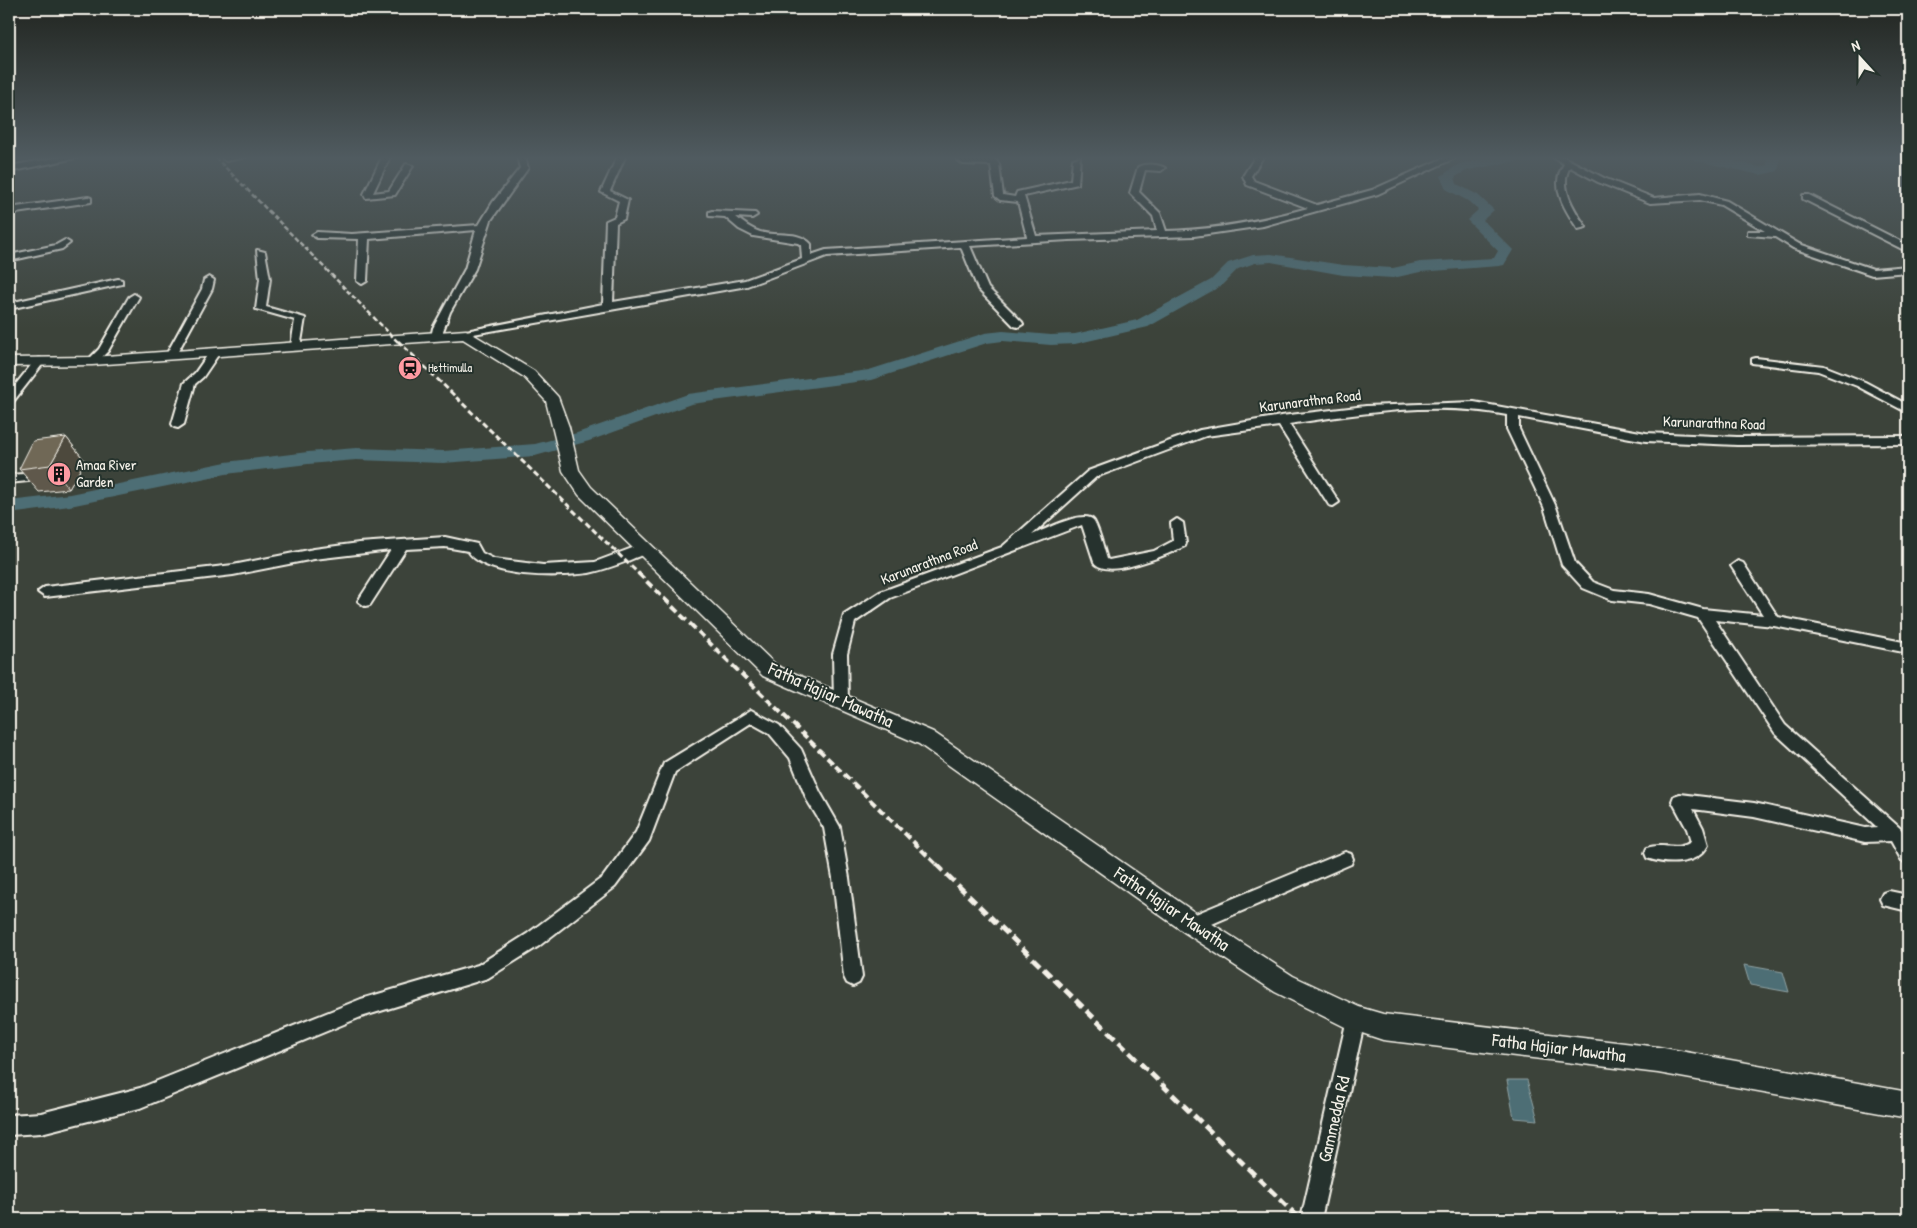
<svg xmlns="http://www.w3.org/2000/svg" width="1917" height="1228" viewBox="0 0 1917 1228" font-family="'Patrick Hand',sans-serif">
  <rect width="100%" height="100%" fill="#3c433a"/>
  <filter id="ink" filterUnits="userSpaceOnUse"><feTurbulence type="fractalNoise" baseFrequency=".02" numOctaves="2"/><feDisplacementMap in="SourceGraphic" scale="10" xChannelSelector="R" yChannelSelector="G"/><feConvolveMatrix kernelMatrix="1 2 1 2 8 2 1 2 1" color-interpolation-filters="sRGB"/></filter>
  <g filter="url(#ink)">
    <g fill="#4e6e75" stroke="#90a2a3">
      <path d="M1744 965 1783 972 1789 992 1750 985Z"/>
      <path d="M1507 1080H1527L1538 1120 1514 1118Z"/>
    </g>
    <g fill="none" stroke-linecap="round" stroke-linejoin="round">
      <g fill="#4e6e75" fill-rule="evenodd">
        <path d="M1496 157H1524L1518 161 1468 170 1455 177 1457 184 1478 195 1494 210 1483 220 1513 250 1504 265 1499 266 1420 272 1393 278 1343 275 1271 262 1255 263 1238 269 1221 286 1148 327 1075 344 1051 345 1003 341 987 343 871 380 691 404 589 441 535 456 443 463 356 460 308 464 226 474 70 506 9 514V501L70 494 226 462 308 452 356 448 443 451 535 444 577 433 688 394 869 370 985 333 1003 331 1051 335 1075 334 1137 320 1211 280 1228 263 1253 255 1271 254 1343 265 1393 268 1420 262 1494 258 1498 251 1467 220 1478 210 1468 201 1446 189 1441 176 1459 164Z"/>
        <path d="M1692 157H1716L1760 167 1767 165V157H1781L1778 171 1760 175 1693 160Z"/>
      </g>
      <g stroke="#f4f1e8" stroke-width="4">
        <g id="street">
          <path d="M61 157H80L9 172V166Z"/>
          <path d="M246 157 226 161 222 158V157Z"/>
          <path d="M382 157H390L373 193 389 191 406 164 413 166 395 195 366 198 364 194Z"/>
          <path d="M517 157H525L528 168 491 220 475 269 450 312 440 339 436 340 431 337 433 328 465 269 476 230 369 239 367 281 362 284 357 281 359 239 317 238 312 235 317 232 352 234 479 225 493 202 520 168Z"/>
          <path d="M617 157H625L610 191 628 200 624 219 616 223 613 302 745 280 802 259 801 245 798 243 753 236 739 229 725 217 709 216V212L712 211 755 213 757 215 752 218 736 217C743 223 751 229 760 232 777 237 798 230 811 244V255L826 250 1027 237 1018 202 1000 200 995 196 991 165 963 164 954 157 995 159 999 164 1003 195 1015 197 1017 192 1071 180 1073 159 1080 157 1078 184 1024 196 1036 236 1157 231 1153 216 1130 193 1138 167C1144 163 1159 164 1165 168L1161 171 1145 170 1139 192 1160 213 1166 231C1214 230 1261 221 1308 208L1247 185 1243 176 1255 157H1263L1251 176 1254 181 1317 205 1372 190 1446 157H1457L1378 194 1263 226 1194 236 1069 240 970 246 988 288 1022 322 1023 324 1018 327 1014 326 978 289 961 247 827 256 747 286 462 336 461 334 466 331 603 304 606 221 615 217 619 201 601 192Z"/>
          <path d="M1553 157H1564L1604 178 1654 198 1700 194 1727 201 1799 244 1873 269 1908 266V272L1872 275 1793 248 1775 237 1748 235V231H1765L1721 205 1700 200 1650 203 1598 182 1570 167C1558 186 1575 211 1586 227L1578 229C1565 210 1549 186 1564 164Z"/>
          <path d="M1803 195H1809L1908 245V252L1803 199Z"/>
          <path d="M88 197 91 198V202L9 214V208Z"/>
          <path d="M65 240 70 243 62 249 9 261V255L56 245Z"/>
          <path d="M257 250 265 252 270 279 266 307 305 318 300 348H292L291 346 295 320 256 309 260 279Z"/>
          <path d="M209 277 214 280 212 289 176 355 175 357H167L166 355 202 289 204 280Z"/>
          <path d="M118 279 122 280V284L9 309V303Z"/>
          <path d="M134 294 139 297 108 351 96 363H88L87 361 99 349 129 297Z"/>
          <path d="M215 349 220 352 203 377 195 384 184 424 178 428 174 427 172 424 184 383 195 373 211 350Z"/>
          <path d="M40 358 45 361 13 402 9 403V393L36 359Z"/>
          <path d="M1756 358 1824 366 1865 382 1908 405V413L1857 386 1818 371 1752 363V359Z"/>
          <path d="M1474 402 1646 433 1737 437 1908 436V444L1737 445 1646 441 1519 417V429L1556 507 1575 563 1593 582 1614 590 1649 594 1703 609 1763 615 1731 566 1738 561 1743 563 1778 617 1908 643V653L1774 626 1715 620 1785 725 1901 829 1908 841V863L1902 861 1891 841 1865 842 1754 817 1693 809 1703 828 1708 845C1698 866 1666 865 1647 858L1645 853 1647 848C1662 842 1677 852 1691 842L1687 829 1672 801 1674 796 1680 794 1754 803 1865 828 1877 827 1775 733 1698 618 1649 604 1612 600 1583 588 1562 565 1544 507 1507 429V415C1436 401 1361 413 1289 424L1339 502 1333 506 1329 505 1279 426 1206 436 1096 477 1032 535C1044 530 1086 508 1094 521 1100 532 1103 547 1107 559L1109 560 1154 551 1173 541 1171 523 1177 519 1183 523 1186 543 1185 546C1169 554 1106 581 1094 562L1082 525 890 598 855 622 847 654 848 702 846 706 841 708 836 706 834 702 833 654 844 615 880 592 1002 547 1088 471 1200 430 1281 416 1366 406Z"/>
          <path d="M24 474 30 478 28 481 9 483V475Z"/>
          <path d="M445 537 477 544 482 553 494 559 543 565 595 562 643 544 649 549C646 555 636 557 630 560 617 565 603 570 589 573 558 577 486 579 468 551L445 547 406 549 370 605 365 606 358 601 391 550 314 559 233 575 45 597 38 592 45 587 233 565 314 549 359 543Z"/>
          <path d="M751 710 779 725 801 749 820 792 840 827 849 878 862 977 859 983 853 986 847 983 844 977 833 878 824 828 807 800 790 758 769 733 751 723 675 772 649 841 615 887 539 946 488 978 361 1017 140 1108 41 1133 9 1135V1115L41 1113 140 1088 361 999 478 965 527 934 603 877 636 832 664 763Z"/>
          <path d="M1345 852 1351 854 1353 859 1351 864 1198 930 1192 932 1186 930 1183 924 1186 918Z"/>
          <path d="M1889 891 1908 895V911L1883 905 1880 899 1883 893Z"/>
          <path d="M1356 1010 1363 1013 1365 1019 1321 1219H1301L1347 1019 1349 1013Z"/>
        </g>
      </g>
      <g stroke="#f4f1e8" stroke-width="3">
        <path id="secondary" d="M466 330 534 371 558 397 569 427 579 470 591 487 777 666 933 732 1200 916 1293 976 1359 1007 1383 1014 1658 1047 1908 1092V1118L1658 1073 1383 1040 1347 1028 1275 992 1184 932 919 744 763 676 579 495 563 471 546 401 524 377 463 339 92 365 9 366V358L92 357Z"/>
      </g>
      <use href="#street" fill="#26332d" fill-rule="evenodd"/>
      <use href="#secondary" fill="#26332d" fill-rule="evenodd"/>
      <path stroke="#f4f1e8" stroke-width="2.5" stroke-dasharray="5 2.5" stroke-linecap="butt" d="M215 157 399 343"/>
      <path stroke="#f4f1e8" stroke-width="3" stroke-dasharray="6 3" stroke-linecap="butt" d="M398 341 639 574"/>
      <path stroke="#f4f1e8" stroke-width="4" stroke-dasharray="8 4" stroke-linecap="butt" d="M638 573 937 865"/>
      <path stroke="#f4f1e8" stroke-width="5" stroke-dasharray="10 5" stroke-linecap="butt" d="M936 864 1300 1219"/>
    </g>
    <path fill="#5f594b" stroke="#f4f1e8" d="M66 437 85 461 69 489 39 492 19 469Z"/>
    <path fill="#4e493d" stroke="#f4f1e8" d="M66 437 85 461 69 489 50 465Z"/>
    <path fill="#6f6857" stroke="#f4f1e8" d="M66 437 50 465 19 469 33 441Z"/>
  </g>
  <linearGradient id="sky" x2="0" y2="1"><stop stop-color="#212520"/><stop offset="0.48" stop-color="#505b60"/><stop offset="1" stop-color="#505b60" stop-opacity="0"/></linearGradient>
  <rect width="1917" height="329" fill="url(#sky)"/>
  <defs>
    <g id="station-disc" transform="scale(1.25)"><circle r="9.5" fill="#ff9aa2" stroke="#26332d"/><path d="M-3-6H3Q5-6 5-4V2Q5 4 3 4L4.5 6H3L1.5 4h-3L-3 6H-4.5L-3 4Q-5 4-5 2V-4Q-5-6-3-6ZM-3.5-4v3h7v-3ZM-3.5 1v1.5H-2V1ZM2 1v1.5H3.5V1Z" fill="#111"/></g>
    <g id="building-disc" transform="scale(1.25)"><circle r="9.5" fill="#ff9aa2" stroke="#26332d"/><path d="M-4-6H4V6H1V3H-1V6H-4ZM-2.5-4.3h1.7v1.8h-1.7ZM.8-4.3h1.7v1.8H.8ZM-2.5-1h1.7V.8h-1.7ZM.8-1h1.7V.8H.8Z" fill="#111"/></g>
  </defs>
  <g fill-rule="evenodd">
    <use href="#station-disc" x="410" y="368"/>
    <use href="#building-disc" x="59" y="474"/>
  </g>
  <g text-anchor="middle" stroke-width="4" stroke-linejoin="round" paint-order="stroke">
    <g font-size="12" fill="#f4f1e8" stroke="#26332d" text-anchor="start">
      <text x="428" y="372">Hettimulla</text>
    </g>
    <g font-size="15" fill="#f4f1e8" stroke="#26332d">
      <text transform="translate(1310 401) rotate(-7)" y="5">Karunarathna Road</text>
      <text transform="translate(1714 423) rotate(2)" y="5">Karunarathna Road</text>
      <text transform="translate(929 562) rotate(-21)" y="5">Karunarathna Road</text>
    </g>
    <g font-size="15" fill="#f4f1e8" stroke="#26332d" text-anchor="start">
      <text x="76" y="470">Amaa River<tspan x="76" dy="17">Garden</tspan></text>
    </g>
    <g font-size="18" fill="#f4f1e8" stroke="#26332d">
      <text transform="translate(831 695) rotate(24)" y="6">Fatha Hajiar Mawatha</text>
      <text transform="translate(1172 909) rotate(34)" y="6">Fatha Hajiar Mawatha</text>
      <text transform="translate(1559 1048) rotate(7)" y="6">Fatha Hajiar Mawatha</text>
      <text transform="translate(1334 1119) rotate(-77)" y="6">Gammedda Rd</text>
    </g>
  </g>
  <rect width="1917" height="1228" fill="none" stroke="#26332d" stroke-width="30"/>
  <rect x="15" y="15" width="1887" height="1198" fill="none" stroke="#f4f1e8" stroke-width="2" filter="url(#ink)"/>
  <g transform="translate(1860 58) rotate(339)" stroke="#26332d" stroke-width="4" paint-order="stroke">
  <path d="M0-4L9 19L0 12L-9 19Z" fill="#f4f1e8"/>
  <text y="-8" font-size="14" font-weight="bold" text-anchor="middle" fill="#f4f1e8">N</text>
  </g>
</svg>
